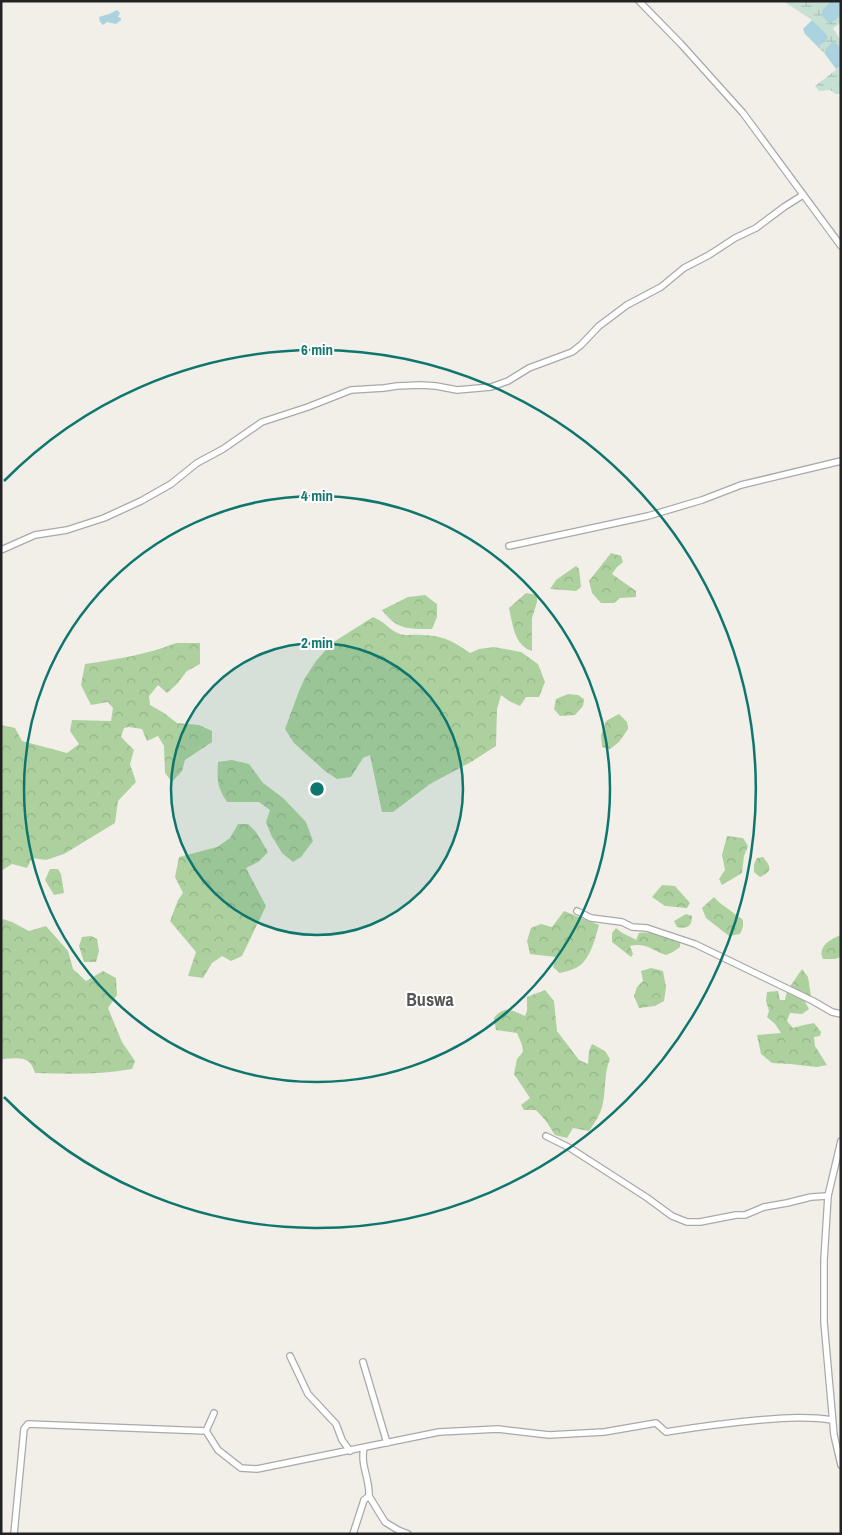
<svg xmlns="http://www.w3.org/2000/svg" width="842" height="1535" viewBox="0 0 842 1535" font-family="'Archivo Narrow',sans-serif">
  <defs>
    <pattern id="forest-crowns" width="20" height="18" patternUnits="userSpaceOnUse" patternTransform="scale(1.25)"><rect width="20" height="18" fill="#add19e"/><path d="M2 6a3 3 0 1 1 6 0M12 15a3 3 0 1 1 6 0" fill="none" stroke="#95b388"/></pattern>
    <pattern id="wetland-marsh" width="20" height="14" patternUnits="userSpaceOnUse" patternTransform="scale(1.25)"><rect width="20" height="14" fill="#c6e0d4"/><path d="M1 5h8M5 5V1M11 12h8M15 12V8" fill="none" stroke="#aac0b6"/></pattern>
  </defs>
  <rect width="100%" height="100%" fill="#f2efe9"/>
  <g fill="url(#forest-crowns)">
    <path d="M611 553 621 556 623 562 617 567 612 574 636 591V597L620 598 614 603H601L592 593 589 581Z"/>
    <path d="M576 566 579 569 581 587 576 591 550 589 556 580Z"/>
    <path d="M526 593 537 595V602L532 618V651C514 645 513 625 509 608Z"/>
    <path d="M425 595 437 604V617L432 629C408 629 397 630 382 610L408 597Z"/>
    <path d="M373 617C384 621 389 630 400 634 406 636 416 634 423 635 444 636 453 641 470 653L479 649 494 647 521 652 538 664 545 682 539 697H526L520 706 509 701 501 695 497 709 496 746 471 762 430 784 393 812H382L370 755 363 758 351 777 337 779 325 771 294 743 285 729 299 691 305 678 316 661 332 643Z"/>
    <path d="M176 643H200V664L187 671 176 685 167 693 158 685 149 696 150 705 164 713 177 723 199 725 212 731V742L185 760 182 771 172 782 165 773 164 746 158 736 147 741 142 729 129 727 124 728 121 737 134 750 130 764 136 782 118 801 115 823 64 854 46 860 32 858 27 868 12 864 1 871V725L15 728 22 741 67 753 79 744 70 731 72 720 111 721 113 708 108 702 91 705 81 685 85 664C118 659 145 655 176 643Z"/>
    <path d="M568 694 578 695 584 699 583 706 575 715 560 716 554 709 556 699Z"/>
    <path d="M619 714 627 722 628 729 619 742 610 749 602 747 601 735 606 721Z"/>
    <path d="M232 760 249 764 263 783 283 798 306 822 313 841 301 857 293 862 282 853 271 835 266 822 270 810 259 802H227C217 787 217 780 218 762Z"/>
    <path d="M238 824H248L256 832 268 852 258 862 246 868 266 906 242 956 231 961 222 956 212 963 203 978 188 976 196 952 170 921 178 900 183 893 175 877 179 857 217 847 230 838Z"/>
    <path d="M727 836 743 838 748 846 744 856 742 873 722 885 719 879 725 870 722 855Z"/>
    <path d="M763 857C771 867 773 871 760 877L754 872V864L757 858Z"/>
    <path d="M50 869H58L61 874 64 893 54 895 45 880Z"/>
    <path d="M662 885 675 886 690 903 687 908 665 906 652 897Z"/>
    <path d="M714 897 720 903 743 920V927L740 934 729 936 706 918 702 908Z"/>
    <path d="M564 911 599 925C595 939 590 961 576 968 571 970 565 972 560 973L553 967 556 957 530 954 527 941 531 928 541 924 552 927Z"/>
    <path d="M686 914 692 916C692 927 687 929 677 927L674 921Z"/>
    <path d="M3 919 12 922 29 931 46 926 68 951 73 969 86 981 103 971 116 978 117 995 108 1008 122 1042 135 1061 132 1069C100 1075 68 1074 35 1073 30 1055 19 1058 3 1059L1 1063V921Z"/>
    <path d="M616 928C622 934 630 936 636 940L639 933C652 931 669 936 680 943V947L673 952 666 955C651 950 646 942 630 946L633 954 631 957 612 942V933Z"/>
    <path d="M841 935V957L835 959H823C817 947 830 939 841 935Z"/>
    <path d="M91 936 97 939 99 951 96 962H84L79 946 82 937Z"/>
    <path d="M651 968 663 971 666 987 664 1001 655 1006 639 1008 634 996 637 987 643 981 641 971Z"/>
    <path d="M802 969 808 977 811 996 803 998 809 1009 802 1014 790 1013 787 1021 793 1028 804 1025 814 1023 821 1032 820 1036 814 1037 815 1046 827 1065 817 1067 790 1064 772 1063 761 1054 757 1035 781 1033 775 1024 767 1017 769 1011 766 1001 767 992 778 991 780 1000H785L787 991Z"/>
    <path d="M545 990 554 1001 557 1031 579 1060 588 1064 589 1051 592 1044 605 1051 610 1059C604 1073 606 1088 603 1103 601 1114 595 1122 589 1131L573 1128 567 1138 555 1135 546 1121 536 1110H524L521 1105 530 1098 514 1074 517 1059 523 1052 522 1045 517 1033 496 1030 494 1018C505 1005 511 1010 525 1016L527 1011V997Z"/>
  </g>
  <g fill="url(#wetland-marsh)">
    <path d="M783 1H831L823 9 835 21 841 14V23L833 28 841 41V49L835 42 825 50V54L817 46 824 43 828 38 812 20Z"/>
    <path d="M841 66V94H836L830 90 819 91 815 86Z"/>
  </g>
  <g fill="#aad3df">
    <path d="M831 1H841V14L835 21 829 23 821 15 823 9Z"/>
    <path d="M117 10 120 13 118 17 121 18V20L116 24 107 22 103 25 100 22 99 17 109 14Z"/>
    <path d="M812 20 827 35 828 38 824 43 817 46 805 34 803 29Z"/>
    <path d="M833 41 835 42 841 49V66L836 69 825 54V50Z"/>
  </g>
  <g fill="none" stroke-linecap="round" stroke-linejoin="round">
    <g stroke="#a9a9a9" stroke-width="8">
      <g id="minor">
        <path d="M639 1 681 44 743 113 841 246"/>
        <path d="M509 546 648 516 702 500 741 485 841 461"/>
        <path d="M1 550 35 535 67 530 104 518 141 501 171 484 197 463 223 449 262 422 308 407 351 390 384 388 397 386 421 385 436 386 457 390 491 387 508 381 529 368 572 352 581 345 599 326 627 305 661 287 684 268 709 255 735 238 756 228 784 207 803 195"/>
        <path d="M577 911 591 918 622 922 632 927 647 928 695 944 813 1001 832 1012 841 1014"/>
        <path d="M546 1136 570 1148 646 1197 672 1216 687 1222H700L736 1215H745L764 1207 787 1203 811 1197 828 1196"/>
        <path d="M841 1141 828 1196 824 1260V1322L834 1435 841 1465"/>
        <path d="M290 1356 308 1394 336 1424 342 1440 350 1451"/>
        <path d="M363 1362 387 1443"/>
        <path d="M206 1431 214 1413"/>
        <path d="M369 1496 385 1522 398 1530 408 1534"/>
        <path d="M14 1534 24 1429 28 1424 206 1431 218 1450 241 1468 257 1469 439 1432 498 1429 549 1435 604 1432 656 1423 666 1432C697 1427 727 1423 759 1420 784 1418 808 1416 832 1420"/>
        <path d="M353 1534 364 1500 369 1496C370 1479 360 1465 364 1448"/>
      </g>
    </g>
    <use href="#minor" stroke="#fff" stroke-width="5.5"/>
  </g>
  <circle cx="317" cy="789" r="146" fill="#0f766e" fill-opacity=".12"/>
  <g fill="none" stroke="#0f766e" stroke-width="2.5">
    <circle cx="317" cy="789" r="146"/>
    <circle cx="317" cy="789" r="293"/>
    <path d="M4 481A439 439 0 1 1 4 1097"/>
  </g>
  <g text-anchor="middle" stroke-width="4" stroke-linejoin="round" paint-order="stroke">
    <g font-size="18" font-weight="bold" fill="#555" stroke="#fff">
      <text x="430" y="1006">Buswa</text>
    </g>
  </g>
  <circle cx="317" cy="789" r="8" fill="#0f766e" stroke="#fff" stroke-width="2.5"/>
  <g font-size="15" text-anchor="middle" font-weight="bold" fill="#0f766e" stroke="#fff" stroke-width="4" stroke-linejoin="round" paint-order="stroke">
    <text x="317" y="355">6 min</text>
    <text x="317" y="501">4 min</text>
    <text x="317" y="648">2 min</text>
  </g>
  <rect width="842" height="1535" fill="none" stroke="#222222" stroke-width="5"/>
</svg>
